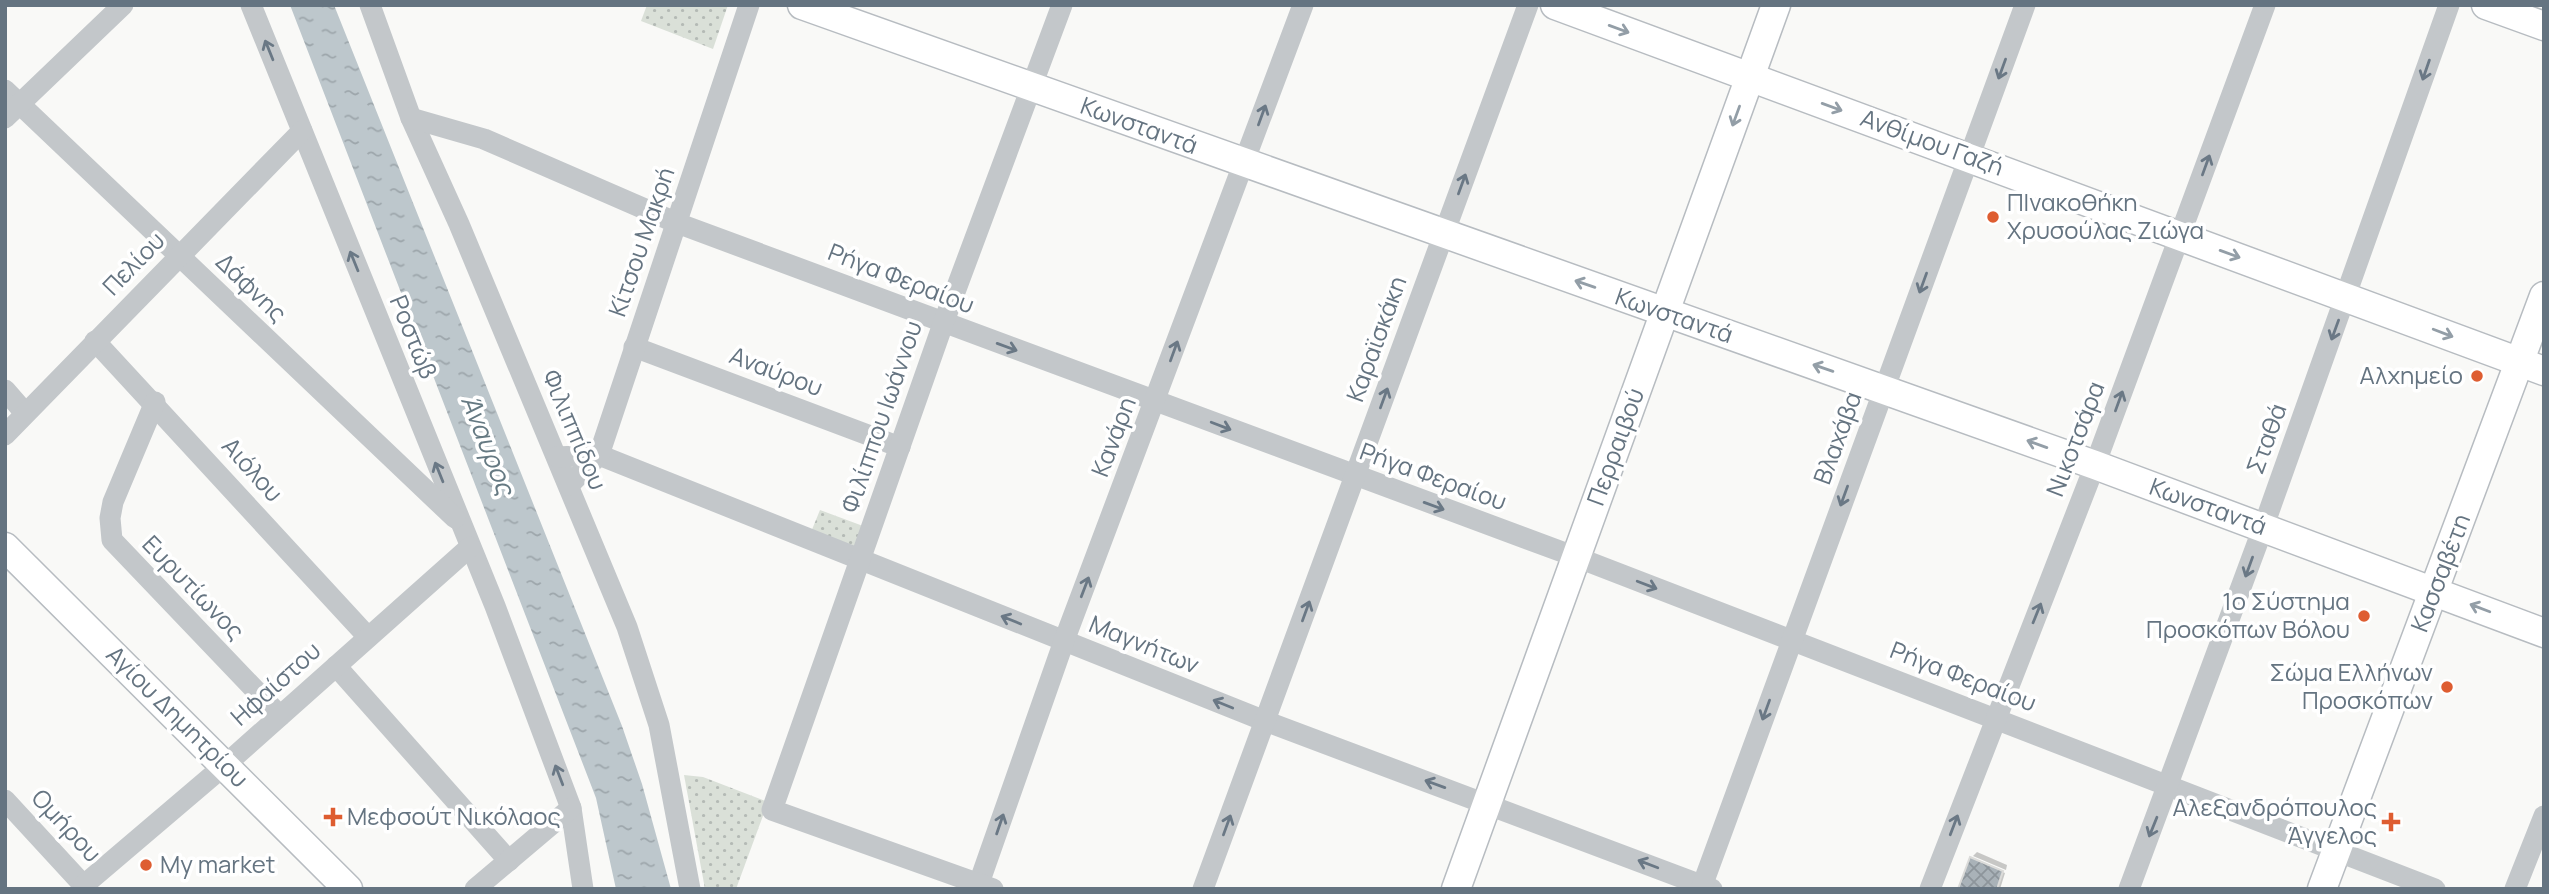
<svg xmlns="http://www.w3.org/2000/svg" width="2549" height="894" viewBox="0 0 2549 894" font-family="Manrope,sans-serif">
  <defs>
    <pattern id="green-dots" width="8" height="8" patternUnits="userSpaceOnUse" patternTransform="scale(1.75)"><rect width="8" height="8" fill="#dae0d8"/><path d="M2 2h.1M6 6h.1" fill="none" stroke="#b4bab5" stroke-width="1.8" stroke-linecap="round"/></pattern>
    <pattern id="water-ripples" width="26" height="14" patternUnits="userSpaceOnUse" patternTransform="scale(1.75)"><rect width="26" height="14" fill="#bdc7cc"/><path d="M2 4q2-2 4 0t4 0M15 11q2-2 4 0t4 0" fill="none" stroke="#9da6ab"/></pattern>
    <pattern id="building-cross-hatch" width="8" height="8" patternUnits="userSpaceOnUse" patternTransform="scale(1.75)"><rect width="8" height="8" fill="#a9b2b8"/><path d="M0 0l8 8M0 8l8-8" fill="none" stroke="#8d959b"/></pattern>
  </defs>
  <rect width="100%" height="100%" fill="#f9f9f7"/>
  <g fill="url(#green-dots)">
    <path d="M647 5H728L713 49 641 21Z"/>
    <path d="M820 510 863 526 854 549 811 532Z"/>
    <path d="M684 775 703 777 768 802 736 889H705Z"/>
  </g>
  <path fill="url(#water-ripples)" d="M290 5H334L622 726 642 784 671 889H616L596 798Z"/>
  <g fill="#0003">
    <path d="M1977 852 2007 865 2006 870 1973 856Z"/>
    <path d="M1971 859 2005 873 2000 889H1959Z"/>
  </g>
  <path fill="url(#building-cross-hatch)" stroke="#dbdbd9" stroke-width="2" d="M1970 857 2003 871 1997 889H1958Z"/>
  <g fill="none" stroke-linecap="round" stroke-linejoin="round">
    <g stroke="#b7bcc1" stroke-width="31">
      <g id="secondary">
        <path d="M802 5 2095 465 2544 633"/>
        <path d="M1555 5 2544 371"/>
        <path d="M2486 5 2544 26"/>
        <path d="M5 547 348 889"/>
        <path d="M1456 889 1776 5"/>
        <path d="M2322 889 2544 296"/>
      </g>
    </g>
    <g stroke="#c3c7ca" stroke-width="21">
      <path d="M251 5 495 606 571 808 583 889"/>
      <path d="M370 5 411 118 459 224 627 627 659 725 690 889"/>
      <path d="M5 90 455 518"/>
      <path d="M5 118 123 5"/>
      <path d="M411 118 484 139 677 223 1576 557 2435 889"/>
      <path d="M95 341 368 637"/>
      <path d="M634 347 900 447"/>
      <path d="M5 390 25 413"/>
      <path d="M155 402 113 502 110 518 112 540 280 716"/>
      <path d="M5 435 302 131"/>
      <path d="M557 457 599 455 1265 721 1712 889"/>
      <path d="M569 485 599 455 749 5"/>
      <path d="M336 666 509 861"/>
      <path d="M5 800 87 889"/>
      <path d="M84 885 225 765 470 547"/>
      <path d="M475 889 571 808"/>
      <path d="M977 889 1064 641 1303 5"/>
      <path d="M993 889 772 810 943 324 1062 5"/>
      <path d="M1203 889 1528 5"/>
      <path d="M1701 889 2025 5"/>
      <path d="M1930 889 2095 465 2265 5"/>
      <path d="M2129 889 2263 528 2449 5"/>
      <path d="M2515 889 2544 816"/>
    </g>
    <use href="#secondary" stroke="#fff" stroke-width="28"/>
  </g>
  <defs><path id="oneway-shaft" d="M-6 0H5M1.5-3L5.5 0L1.5 3" fill="none" stroke-width="1.6" stroke-linecap="round" stroke-linejoin="round" transform="scale(1.75)"/></defs>
  <g stroke="#939ea7">
    <use href="#oneway-shaft" transform="translate(1619 29) rotate(20)"/>
    <use href="#oneway-shaft" transform="translate(1832 107) rotate(20)"/>
    <use href="#oneway-shaft" transform="translate(1736 116) rotate(110)"/>
    <use href="#oneway-shaft" transform="translate(2230 254) rotate(20)"/>
    <use href="#oneway-shaft" transform="translate(1585 284) rotate(-161)"/>
    <use href="#oneway-shaft" transform="translate(2443 333) rotate(21)"/>
    <use href="#oneway-shaft" transform="translate(1823 368) rotate(-161)"/>
    <use href="#oneway-shaft" transform="translate(2037 444) rotate(-160)"/>
    <use href="#oneway-shaft" transform="translate(2480 608) rotate(-159)"/>
  </g>
  <g stroke="#6a7885">
    <use href="#oneway-shaft" transform="translate(269 50) rotate(-112)"/>
    <use href="#oneway-shaft" transform="translate(2002 69) rotate(110)"/>
    <use href="#oneway-shaft" transform="translate(2426 70) rotate(109)"/>
    <use href="#oneway-shaft" transform="translate(1262 115) rotate(-70)"/>
    <use href="#oneway-shaft" transform="translate(2206 165) rotate(-70)"/>
    <use href="#oneway-shaft" transform="translate(1462 184) rotate(-70)"/>
    <use href="#oneway-shaft" transform="translate(354 261) rotate(-112)"/>
    <use href="#oneway-shaft" transform="translate(1923 283) rotate(110)"/>
    <use href="#oneway-shaft" transform="translate(2335 330) rotate(110)"/>
    <use href="#oneway-shaft" transform="translate(1007 347) rotate(20)"/>
    <use href="#oneway-shaft" transform="translate(1174 351) rotate(-70)"/>
    <use href="#oneway-shaft" transform="translate(1384 398) rotate(-70)"/>
    <use href="#oneway-shaft" transform="translate(2119 401) rotate(-70)"/>
    <use href="#oneway-shaft" transform="translate(1221 426) rotate(21)"/>
    <use href="#oneway-shaft" transform="translate(439 472) rotate(-112)"/>
    <use href="#oneway-shaft" transform="translate(1844 496) rotate(110)"/>
    <use href="#oneway-shaft" transform="translate(1434 506) rotate(20)"/>
    <use href="#oneway-shaft" transform="translate(2249 567) rotate(110)"/>
    <use href="#oneway-shaft" transform="translate(1647 585) rotate(21)"/>
    <use href="#oneway-shaft" transform="translate(1085 587) rotate(-69)"/>
    <use href="#oneway-shaft" transform="translate(1306 611) rotate(-70)"/>
    <use href="#oneway-shaft" transform="translate(2037 613) rotate(-68)"/>
    <use href="#oneway-shaft" transform="translate(1011 620) rotate(-158)"/>
    <use href="#oneway-shaft" transform="translate(1223 704) rotate(-158)"/>
    <use href="#oneway-shaft" transform="translate(1766 710) rotate(110)"/>
    <use href="#oneway-shaft" transform="translate(559 775) rotate(-111)"/>
    <use href="#oneway-shaft" transform="translate(1435 784) rotate(-160)"/>
    <use href="#oneway-shaft" transform="translate(1000 824) rotate(-71)"/>
    <use href="#oneway-shaft" transform="translate(1227 825) rotate(-70)"/>
    <use href="#oneway-shaft" transform="translate(1954 825) rotate(-69)"/>
    <use href="#oneway-shaft" transform="translate(2153 827) rotate(112)"/>
    <use href="#oneway-shaft" transform="translate(1648 864) rotate(-159)"/>
  </g>
  <g fill="#de5d31" stroke="#fff" stroke-width="2.5">
    <circle cx="1993" cy="217" r="7"/>
    <circle cx="2477" cy="376" r="7"/>
    <circle cx="2364" cy="616" r="7"/>
    <circle cx="2447" cy="687" r="7"/>
    <path d="M329.5 806.5h7v7h7v7h-7v7h-7v-7h-7v-7h7z"/>
    <path d="M2387.5 811.5h7v7h7v7h-7v7h-7v-7h-7v-7h7z"/>
    <circle cx="146" cy="865" r="7"/>
  </g>
  <g text-anchor="middle" stroke-width="7" stroke-linejoin="round" paint-order="stroke">
    <g font-size="24" fill="#657481" stroke="#fff">
      <text transform="translate(1139 126) rotate(20)" y="8">Κωνσταντά</text>
      <text transform="translate(1932 143) rotate(20)" y="8">Ανθίμου Γαζή</text>
      <text transform="translate(642 242) rotate(-71)" y="8">Κίτσου Μακρή</text>
      <text transform="translate(134 264) rotate(-46)" y="8">Πελίου</text>
      <text transform="translate(901 279) rotate(21)" y="8">Ρήγα Φεραίου</text>
      <text transform="translate(251 288) rotate(44)" y="8">Δάφνης</text>
      <text transform="translate(1674 316) rotate(19)" y="8">Κωνσταντά</text>
      <text transform="translate(413 337) rotate(68)" y="8">Ροστώβ</text>
      <text transform="translate(1377 339) rotate(-70)" y="8">Καραϊσκάκη</text>
      <text transform="translate(776 372) rotate(21)" y="8">Αναύρου</text>
      <text transform="translate(882 417) rotate(-71)" y="8">Φιλίππου Ιωάννου</text>
      <text transform="translate(574 430) rotate(67)" y="8">Φιλιππίδου</text>
      <text transform="translate(1114 437) rotate(-69)" y="8">Κανάρη</text>
      <text transform="translate(1838 438) rotate(-70)" y="8">Βλαχάβα</text>
      <text transform="translate(2076 439) rotate(-69)" y="8">Νικοτσάρα</text>
      <text transform="translate(2267 439) rotate(-70)" y="8">Σταθά</text>
      <text transform="translate(1616 447) rotate(-70)" y="8">Περραιβού</text>
      <text transform="translate(252 470) rotate(48)" y="8">Αιόλου</text>
      <text transform="translate(1433 477) rotate(20)" y="8">Ρήγα Φεραίου</text>
      <text transform="translate(2208 507) rotate(20)" y="8">Κωνσταντά</text>
      <text transform="translate(2441 573) rotate(-69)" y="8">Κασσαβέτη</text>
      <text transform="translate(193 588) rotate(46)" y="8">Ευρυτίωνος</text>
      <text transform="translate(1144 645) rotate(22)" y="8">Μαγνήτων</text>
      <text transform="translate(1963 677) rotate(21)" y="8">Ρήγα Φεραίου</text>
      <text transform="translate(276 684) rotate(-42)" y="8">Ηφαίστου</text>
      <text transform="translate(177 717) rotate(45)" y="8">Αγίου Δημητρίου</text>
      <text transform="translate(66 826) rotate(47)" y="8">Ομήρου</text>
    </g>
    <g font-size="24" fill="#657481" stroke="#fff" text-anchor="end">
      <text x="2007" y="211" text-anchor="start">ΠΙνακοθήκη<tspan x="2007" dy="28">Χρυσούλας Ζιώγα</tspan></text>
      <text x="2463" y="384">Αλχημείο</text>
      <text x="2350" y="610">1ο Σύστημα<tspan x="2350" dy="28">Προσκόπων Βόλου</tspan></text>
      <text x="2433" y="681">Σώμα Ελλήνων<tspan x="2433" dy="28">Προσκόπων</tspan></text>
      <text x="2377" y="816">Αλεξανδρόπουλος<tspan x="2377" dy="28">Άγγελος</tspan></text>
      <text x="347" y="825" text-anchor="start">Μεφσούτ Νικόλαος</text>
      <text x="160" y="873" text-anchor="start">My market</text>
    </g>
    <g font-size="26" font-style="italic" fill="#657982" stroke="#fff">
      <text transform="translate(488 445) rotate(69)" y="9">Άναυρος</text>
    </g>
  </g>
  <rect width="2549" height="894" fill="none" stroke="#657481" stroke-width="14"/>
</svg>
